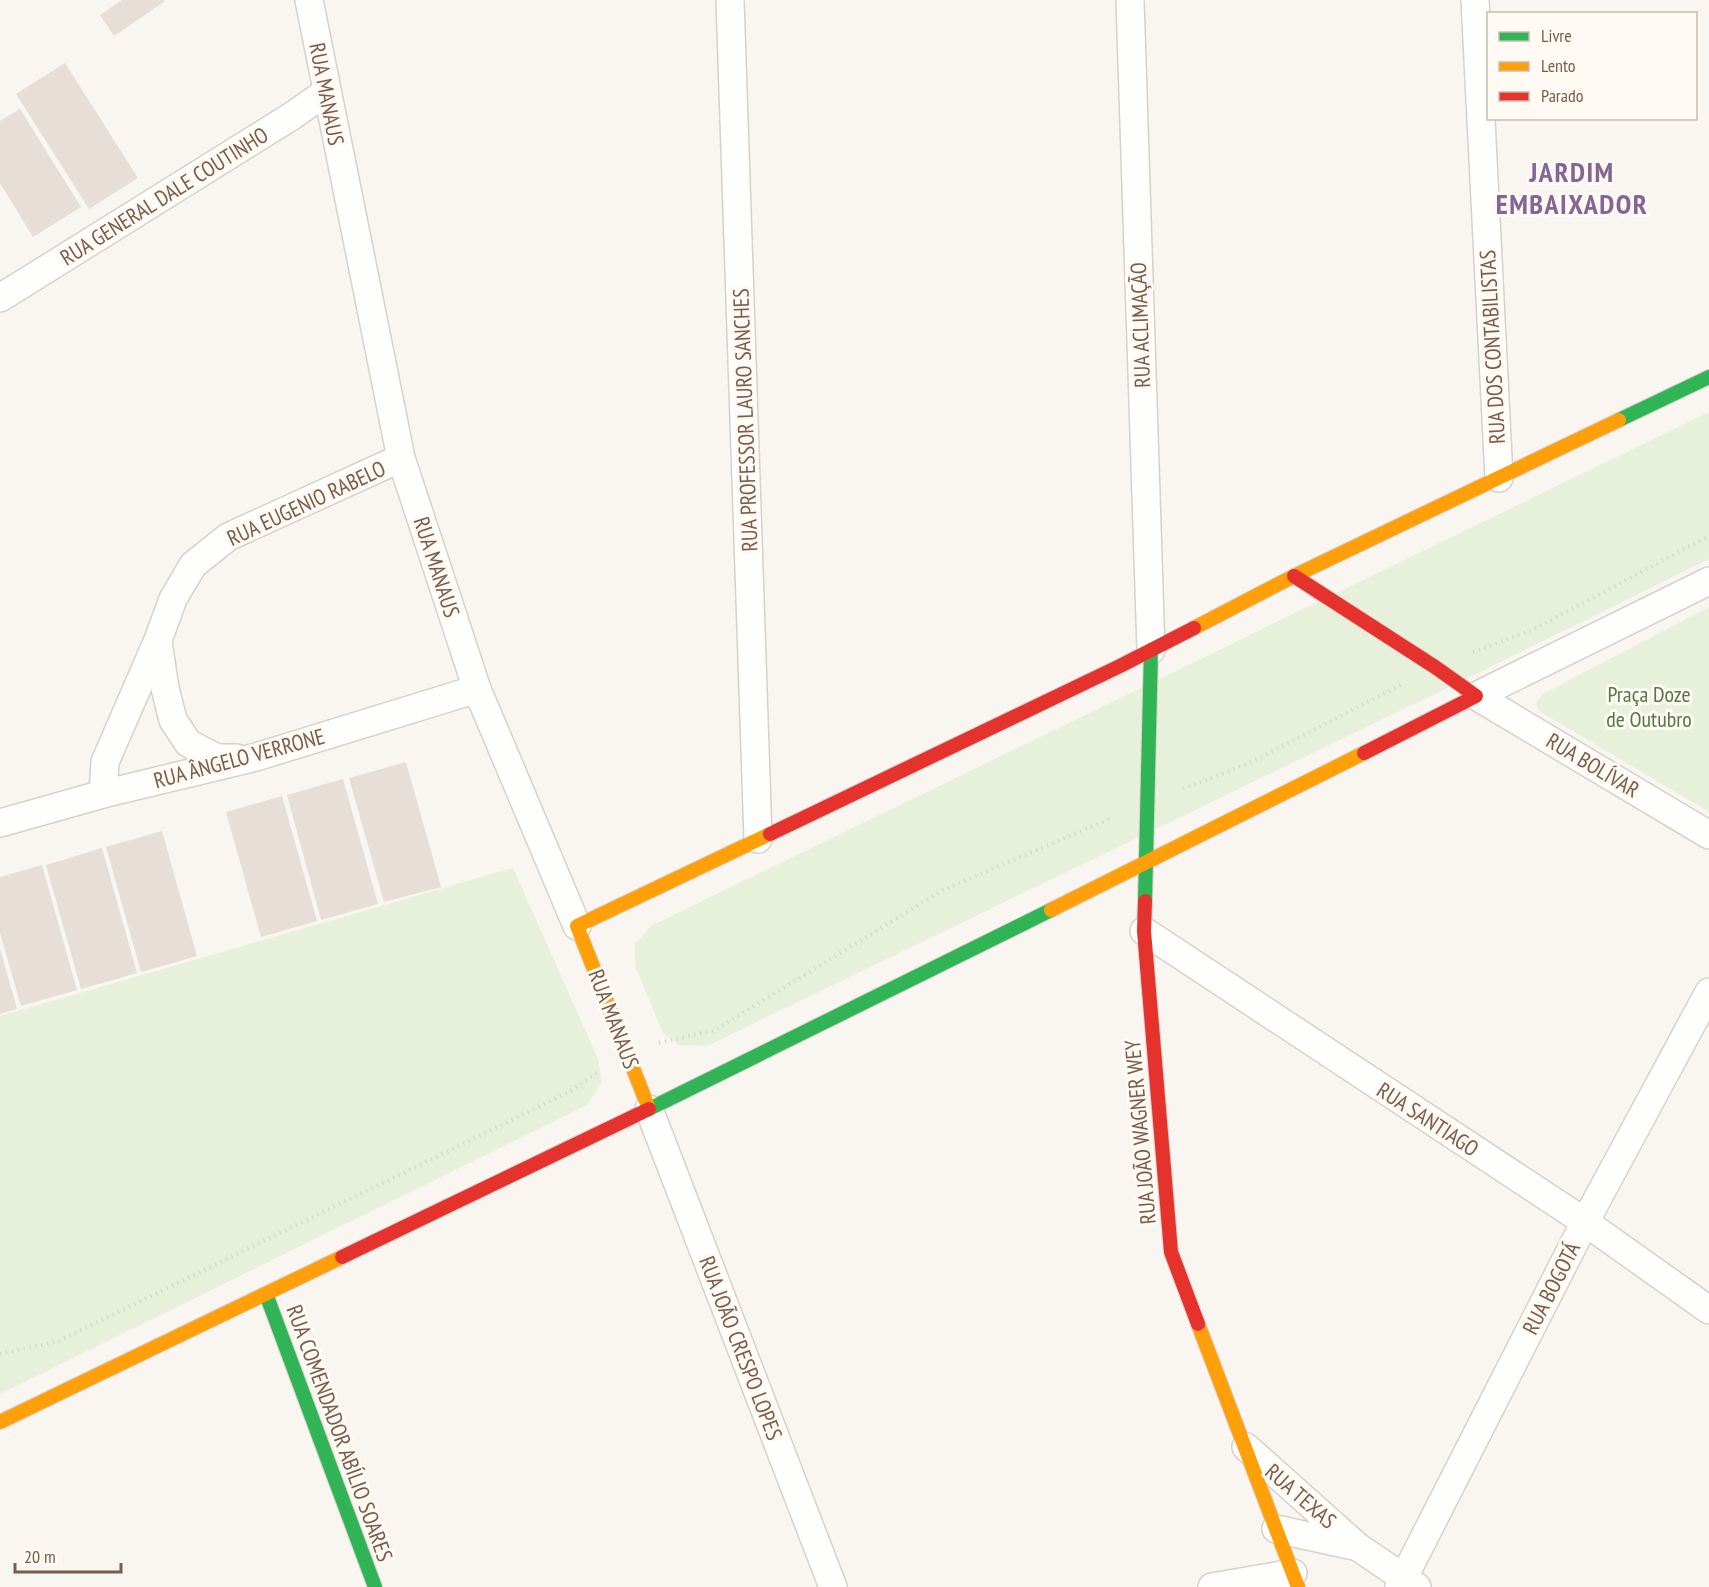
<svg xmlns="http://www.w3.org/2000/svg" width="1709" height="1587" viewBox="0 0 1709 1587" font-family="'PT Sans Narrow',sans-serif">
  <rect width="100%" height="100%" fill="#f9f5f0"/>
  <g fill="#e7f0db">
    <path d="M1709 412V559L1503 661 707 1046 679 1045 663 1033 635 966V944L651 926Z"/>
    <path d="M1709 607V812L1539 711 1536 703 1543 694Z"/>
    <path d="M513 868 598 1059 602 1083 587 1105 0 1394V1016Z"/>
  </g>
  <g fill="#e6ded7">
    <path d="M122 0H163L164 2 114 36 100 15Z"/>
    <path d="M65 63 138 178 89 209 16 94Z"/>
    <path d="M20 109 81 207 33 237 0 183V121Z"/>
    <path d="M406 762 441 887 384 902 349 778Z"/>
    <path d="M343 779 378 904 321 920 287 795Z"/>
    <path d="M282 796 317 921 261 937 226 812Z"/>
    <path d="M162 831 197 956 141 972 106 847Z"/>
    <path d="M102 848 137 973 81 989 46 865Z"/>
    <path d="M42 865 77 990 21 1006 0 933V877Z"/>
    <path d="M0 948 17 1009 0 1014Z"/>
  </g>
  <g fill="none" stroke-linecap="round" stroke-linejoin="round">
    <g stroke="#d7d1cb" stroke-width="30">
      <g id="street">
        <path d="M309 0 401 458 477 689 577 926"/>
        <path d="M730 0 758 839"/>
        <path d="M1130 0 1151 650"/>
        <path d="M1475 0 1499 478"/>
        <path d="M0 298 292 116 326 92"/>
        <path d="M158 642 165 688 173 720 188 743 217 758H236"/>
        <path d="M1476 696 1709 835"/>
        <path d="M1476 696 1709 581"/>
        <path d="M103 794 105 762 158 640 173 599 193 565 228 537 401 458"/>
        <path d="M0 823 103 794 256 757 477 689"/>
        <path d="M1144 931 1585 1222 1709 1310"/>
        <path d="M649 1109 833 1587"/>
        <path d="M1246 1447 1358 1547 1417 1587"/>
        <path d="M1276 1529 1354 1546"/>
        <path d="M1212 1587 1293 1573"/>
        <path d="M1399 1587 1585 1222 1709 992"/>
      </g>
    </g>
    <g stroke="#d9d2cb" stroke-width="16">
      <g id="fast">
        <path d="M1619 420 1709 377"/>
        <path d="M1145 901 1151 650"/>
        <path d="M649 1109 1051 910"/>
        <path d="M266 1294 375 1587"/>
      </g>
    </g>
    <g stroke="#d9d2cb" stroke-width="16">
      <g id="slow">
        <path d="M1194 628 1294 576 1619 420"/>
        <path d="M1051 910 1364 753"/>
        <path d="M649 1109 577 926 770 834"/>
        <path d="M1198 1324 1298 1587"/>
        <path d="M0 1422 342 1257"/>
      </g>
    </g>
    <g stroke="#d9d2cb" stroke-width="16">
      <g id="jam">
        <path d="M1294 576 1435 667 1476 696 1364 753"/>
        <path d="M770 834 1120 666 1194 628"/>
        <path d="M1145 901 1144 931 1171 1252 1198 1324"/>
        <path d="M342 1257 649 1109"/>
      </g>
    </g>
    <g stroke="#dcd5d0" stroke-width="4" stroke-dasharray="1.5 4.5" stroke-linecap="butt">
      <path d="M1473 652 1532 630 1709 536"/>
      <path d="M1183 789 1249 763 1401 685"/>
      <path d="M659 1043 715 1030 943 890 1112 818"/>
      <path d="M0 1354 59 1341 569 1092 599 1071"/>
    </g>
    <use href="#street" stroke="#fefefd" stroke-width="27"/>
    <use href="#fast" stroke="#30b455" stroke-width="14"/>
    <use href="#slow" stroke="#ff9f0a" stroke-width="14"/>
    <use href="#jam" stroke="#e5322d" stroke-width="14"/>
  </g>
  <g text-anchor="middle" stroke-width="6" stroke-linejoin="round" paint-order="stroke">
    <g font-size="22" fill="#7a5c4d" stroke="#fffaf3">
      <text transform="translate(327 94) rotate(79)" y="8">RUA MANAUS</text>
      <text transform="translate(164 196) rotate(-32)" y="8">RUA GENERAL DALE COUTINHO</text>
      <text transform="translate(1140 325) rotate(-92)" y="8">RUA ACLIMAÇÃO</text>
      <text transform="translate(1492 347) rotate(-93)" y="8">RUA DOS CONTABILISTAS</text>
      <text transform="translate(745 420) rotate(-92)" y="8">RUA PROFESSOR LAURO SANCHES</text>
      <text transform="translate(306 503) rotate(-25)" y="8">RUA EUGENIO RABELO</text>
      <text transform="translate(437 567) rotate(72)" y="8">RUA MANAUS</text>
      <text transform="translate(239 758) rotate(-15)" y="8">RUA ÂNGELO VERRONE</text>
      <text transform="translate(1593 765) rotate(31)" y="8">RUA BOLÍVAR</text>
      <text transform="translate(614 1019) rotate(69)" y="8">RUA MANAUS</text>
      <text transform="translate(1428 1119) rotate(33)" y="8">RUA SANTIAGO</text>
      <text transform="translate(1140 1132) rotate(-95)" y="8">RUA JOÃO WAGNER WEY</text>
      <text transform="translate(1551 1288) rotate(-63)" y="8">RUA BOGOTÁ</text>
      <text transform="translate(741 1348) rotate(69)" y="8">RUA JOÃO CRESPO LOPES</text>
      <text transform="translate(340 1433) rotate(70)" y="8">RUA COMENDADOR ABÍLIO SOARES</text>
      <text transform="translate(1301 1496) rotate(41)" y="8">RUA TEXAS</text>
    </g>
    <g font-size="22" fill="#537a41" stroke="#fffaf3">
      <text x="1649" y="702">Praça Doze<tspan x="1649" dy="25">de Outubro</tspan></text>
    </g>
    <g font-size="28" font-weight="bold" letter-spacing="1.5" fill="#846695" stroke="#fffaf3">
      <text x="1572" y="182">JARDIM<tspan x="1572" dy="32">EMBAIXADOR</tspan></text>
    </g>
  </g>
  <rect x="1487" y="12" width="210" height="108" fill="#fffaf3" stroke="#cabbb1" stroke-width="1.5"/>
  <rect x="1499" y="32" width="30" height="9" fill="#30b455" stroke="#cabbb1" stroke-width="1.5"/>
  <text x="1541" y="42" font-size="18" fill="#7a5c4d">Livre</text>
  <rect x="1499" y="62" width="30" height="9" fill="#ff9f0a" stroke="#cabbb1" stroke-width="1.5"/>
  <text x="1541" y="72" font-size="18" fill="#7a5c4d">Lento</text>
  <rect x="1499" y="92" width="30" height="9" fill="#e5322d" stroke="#cabbb1" stroke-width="1.5"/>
  <text x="1541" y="102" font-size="18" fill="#7a5c4d">Parado</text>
  <path d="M15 1563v9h106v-9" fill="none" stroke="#7a5c4d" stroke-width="3"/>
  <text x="24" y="1563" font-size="18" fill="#7a5c4d" stroke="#fffaf3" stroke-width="4.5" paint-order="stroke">20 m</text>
</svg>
